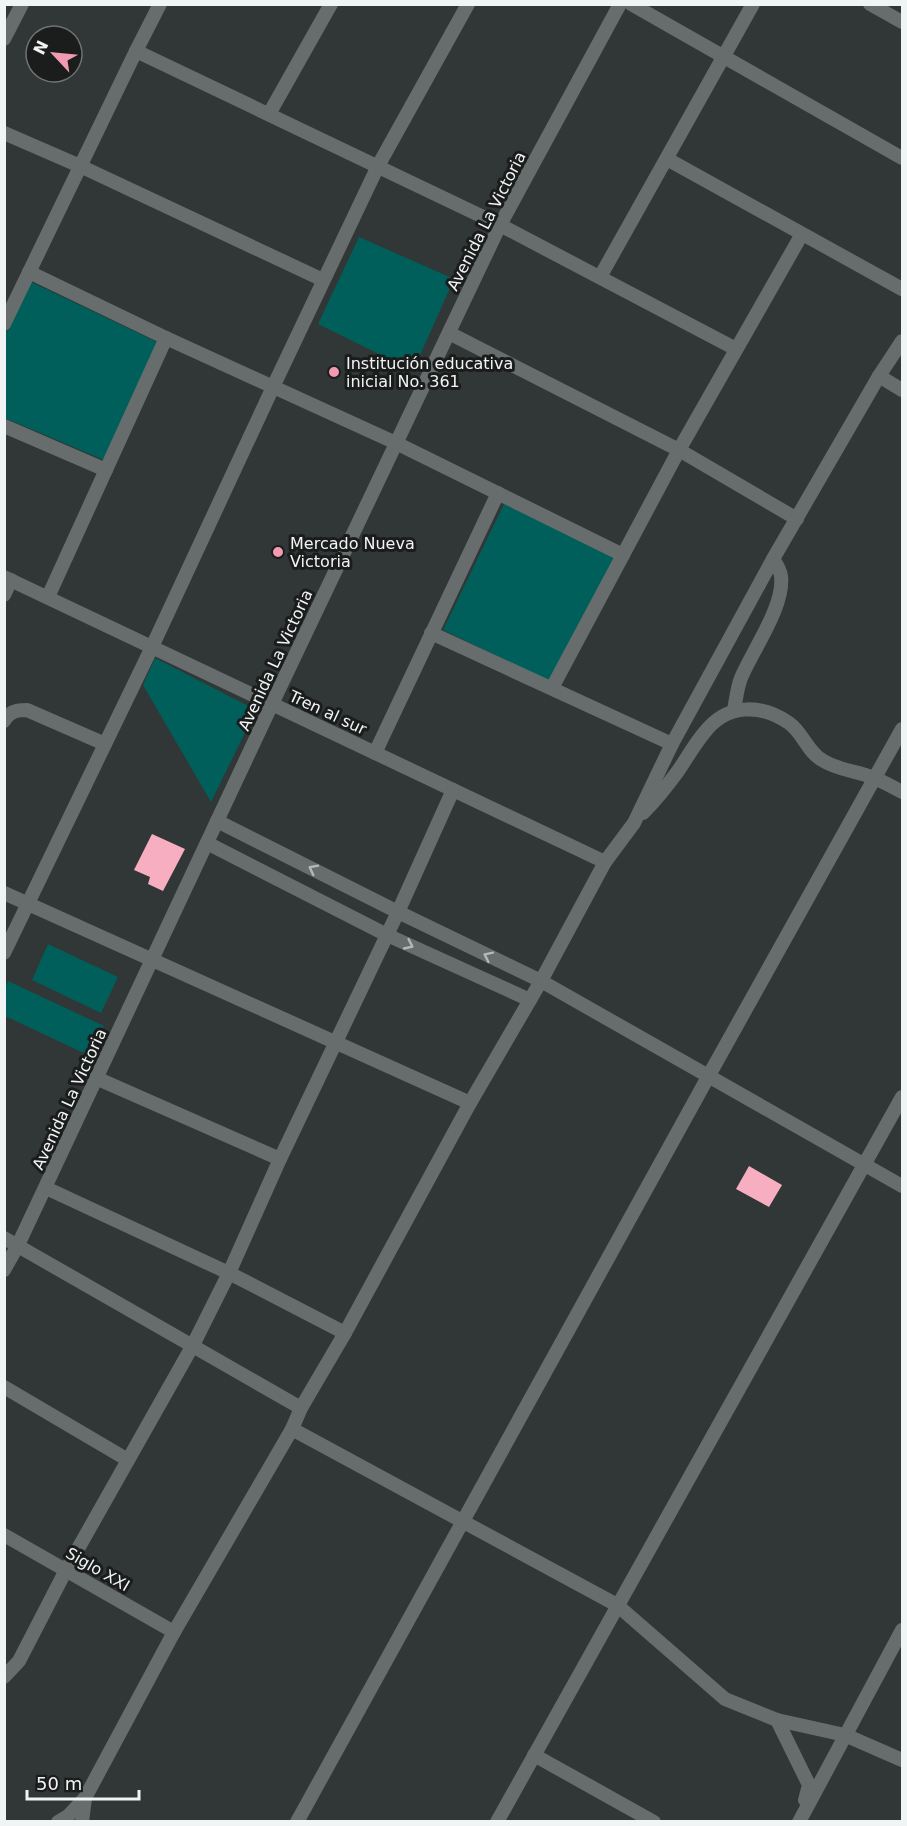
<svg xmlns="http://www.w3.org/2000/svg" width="907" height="1826" viewBox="0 0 907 1826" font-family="'DejaVu Sans',sans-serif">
  <rect width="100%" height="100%" fill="#313636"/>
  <g fill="#005f5a">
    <path d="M359 237 454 279 413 371 318 324Z"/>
    <path d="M31 282 157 342 104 460 5 418 4 337Z"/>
    <path d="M504 504 616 558 550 681 443 630Z"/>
    <path d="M155 658 256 710 211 802 143 685Z"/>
    <path d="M48 944 118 977 101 1013 32 980Z"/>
    <path d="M8 981 104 1026 90 1056 5 1016V989Z"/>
  </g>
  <g fill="#f7aec1">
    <path d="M152 834 185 849 163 891 148 884 150 877 134 870Z"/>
    <path d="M749 1166 782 1185 769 1207 736 1189Z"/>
  </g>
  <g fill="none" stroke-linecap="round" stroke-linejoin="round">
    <g stroke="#676d6c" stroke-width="14">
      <path d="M631 4 902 158"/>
      <path d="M870 4 902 22"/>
      <path d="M4 39 22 4"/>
      <path d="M136 51 500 225 736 349"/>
      <path d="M269 114 331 4"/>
      <path d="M4 133 80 166 323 280"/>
      <path d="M667 159 902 289"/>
      <path d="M29 272 166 338 396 443 623 555"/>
      <path d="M600 277 753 4"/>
      <path d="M4 324 136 51 160 4"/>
      <path d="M449 333 679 450 797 519"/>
      <path d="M879 376 902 390"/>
      <path d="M4 426 106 470"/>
      <path d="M4 577 605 862"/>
      <path d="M4 595 11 580"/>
      <path d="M48 597 166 338"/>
      <path d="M431 633 672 744"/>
      <path d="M552 688 679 450 802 234"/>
      <path d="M734 710C736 700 737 688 741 678 752 651 785 606 781 576 780 569 777 565 773 559"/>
      <path d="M4 721C10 711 17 710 27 710L105 744"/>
      <path d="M375 753 498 493"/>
      <path d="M643 813C656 800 667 786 678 771 687 758 694 745 704 733 726 704 760 703 789 723 803 733 807 751 822 760 837 770 857 771 874 778 884 782 893 787 902 792"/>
      <path d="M217 821 398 912 541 981 902 1186"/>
      <path d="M207 843 387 935 530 1000"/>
      <path d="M4 893 470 1103"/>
      <path d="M4 953 152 647 273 387 378 166 468 4"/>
      <path d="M96 1078 280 1159"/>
      <path d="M46 1188 229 1273 345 1333"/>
      <path d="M4 1238 301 1408"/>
      <path d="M4 1270 18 1245 272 704 500 225 620 4"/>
      <path d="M4 1387 128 1460"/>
      <path d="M292 1429 617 1605 725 1699 777 1720 845 1735 902 1760"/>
      <path d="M4 1535 174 1632"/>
      <path d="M4 1677 19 1661 66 1570 193 1345 229 1273 280 1159 398 912 453 790"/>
      <path d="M777 1720 809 1785 805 1800"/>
      <path d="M534 1755 654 1822"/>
      <path d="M58 1822 68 1816 85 1798 174 1632 292 1429 301 1408 345 1333 470 1103 541 981 605 862 634 823 672 744 773 559 879 376 902 341"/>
      <path d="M82 1822 85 1798"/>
      <path d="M297 1822 708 1077 902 729"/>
      <path d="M497 1822 902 1097"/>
      <path d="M799 1822 902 1630"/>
    </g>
  </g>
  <defs><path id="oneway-chevron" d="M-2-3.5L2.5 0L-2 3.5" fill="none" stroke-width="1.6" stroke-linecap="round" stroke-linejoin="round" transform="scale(1.5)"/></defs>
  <g stroke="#b3b7b7">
    <use href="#oneway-chevron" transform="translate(313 869) rotate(-153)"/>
    <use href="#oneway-chevron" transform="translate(409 945) rotate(25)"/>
    <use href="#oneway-chevron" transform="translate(488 956) rotate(-154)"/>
  </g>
  <g fill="#f19ab1" stroke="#1b1d1d" stroke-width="2">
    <circle cx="334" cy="372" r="6"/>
    <circle cx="278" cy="552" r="6"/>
  </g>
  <g text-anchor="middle" stroke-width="6" stroke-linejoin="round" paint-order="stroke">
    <g font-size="16" fill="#f1f4f4" stroke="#1b1d1d">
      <text transform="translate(486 221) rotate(-63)" y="6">Avenida La Victoria</text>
      <text transform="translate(275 660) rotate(-65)" y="6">Avenida La Victoria</text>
      <text transform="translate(328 712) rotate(25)" y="6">Tren al sur</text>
      <text transform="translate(69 1099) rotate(-65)" y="6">Avenida La Victoria</text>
      <text transform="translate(98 1569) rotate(30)" y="6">Siglo XXI</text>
    </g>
    <g font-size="16" fill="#f1f4f4" stroke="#1b1d1d" text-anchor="start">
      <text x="346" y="369">Institución educativa<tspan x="346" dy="18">inicial No. 361</tspan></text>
      <text x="290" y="549">Mercado Nueva<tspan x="290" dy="18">Victoria</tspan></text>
    </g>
  </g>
  <rect width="907" height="1826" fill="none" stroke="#f1f4f4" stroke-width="12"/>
  <g transform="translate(54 54) rotate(296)"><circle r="28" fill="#1b1d1d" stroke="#717373" stroke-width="1.5"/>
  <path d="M0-4.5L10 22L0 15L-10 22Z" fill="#f19ab1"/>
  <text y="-9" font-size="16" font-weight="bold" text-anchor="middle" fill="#f1f4f4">N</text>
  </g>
  <path d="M27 1790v9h112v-9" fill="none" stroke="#f1f4f4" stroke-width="3"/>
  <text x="36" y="1790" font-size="18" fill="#f1f4f4" stroke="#1b1d1d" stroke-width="4.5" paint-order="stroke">50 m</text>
</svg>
